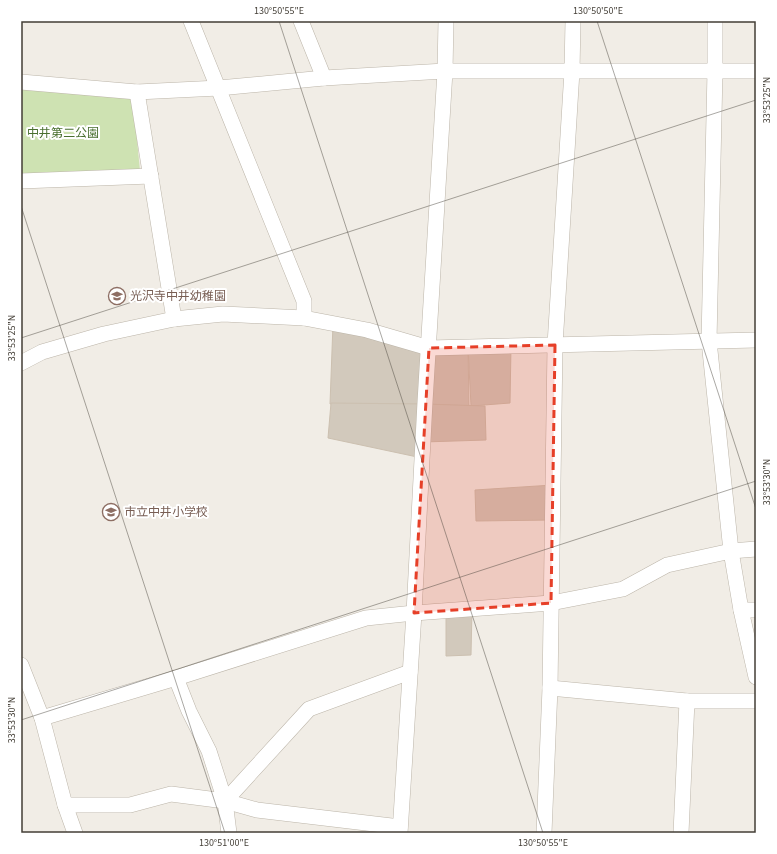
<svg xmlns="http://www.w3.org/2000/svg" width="777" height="854" viewBox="0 0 777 854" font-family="'Source Sans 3','Noto Sans JP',sans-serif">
  <rect width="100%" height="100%" fill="#f1ede6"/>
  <path fill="#cee2b2" d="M21 87 133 98 140 171 21 176Z"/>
  <g fill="#d2c9bc" stroke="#ccc0b0">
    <path d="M333 324 429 348 425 404H330Z"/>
    <path d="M511 346 510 403 471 406 468 347Z"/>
    <path d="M468 347 469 406 425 404 429 348Z"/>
    <path d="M331 403 425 404 422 458 328 438Z"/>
    <path d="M425 404 485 406 486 440 423 442Z"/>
    <path d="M553 485V520L476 521 475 490Z"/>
    <path d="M472 609 471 655 446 656V611Z"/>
  </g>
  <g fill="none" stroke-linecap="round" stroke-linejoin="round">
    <g stroke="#bcb5a9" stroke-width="16">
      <g id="minor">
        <path d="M191 21 304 301V318"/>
        <path d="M301 21 324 78"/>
        <path d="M715 21V71L709 341 731 551 741 610 756 677"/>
        <path d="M21 82 137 92 219 88 324 78 445 71H756"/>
        <path d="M137 92 174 319"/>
        <path d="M21 181 151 176"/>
        <path d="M21 363 42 352 104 334 174 319 223 314 304 318 367 330 429 348 756 340"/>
        <path d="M741 610H756"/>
        <path d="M21 665 42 718 65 805 75 833"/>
        <path d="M176 678 189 711 209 751 225 801 229 833"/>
        <path d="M550 688 687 701H756"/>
        <path d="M42 718 176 678 366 618 414 613 551 603 623 589 667 565 731 551 756 549"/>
        <path d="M225 801 309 709 410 672"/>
        <path d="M65 805H130L171 794 225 801 257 810 400 827"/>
        <path d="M400 833 414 613 425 402 445 71 446 21"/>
        <path d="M544 833 550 688 555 345 572 71 573 21"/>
        <path d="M681 833 687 701"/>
      </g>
    </g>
    <use href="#minor" stroke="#fff" stroke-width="15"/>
  </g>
  <path fill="#e63f28" fill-opacity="0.2" stroke="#e63f28" stroke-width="3" stroke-dasharray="8 5" stroke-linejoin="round" d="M555 345 551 603 414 613 429 348Z"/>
  <path fill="none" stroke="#433e36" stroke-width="1" stroke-opacity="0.45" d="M279 21 543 833M597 21 756 509M21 206 225 833M21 338 756 100M21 720 756 481"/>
  <defs>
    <g id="school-ring" transform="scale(0.9)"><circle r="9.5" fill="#fff" stroke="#8d6e63" stroke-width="1.5"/><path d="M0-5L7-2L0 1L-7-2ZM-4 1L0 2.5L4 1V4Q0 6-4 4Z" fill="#8d6e63"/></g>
  </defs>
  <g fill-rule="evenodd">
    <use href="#school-ring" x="117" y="296"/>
    <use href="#school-ring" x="111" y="512"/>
  </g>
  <g text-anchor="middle" stroke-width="4" stroke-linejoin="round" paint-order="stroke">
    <g font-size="12" fill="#496f2f" stroke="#fff">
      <text x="63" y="137">中井第二公園</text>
    </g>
    <g font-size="12" fill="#785e54" stroke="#fff" text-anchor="start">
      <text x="130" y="300">光沢寺中井幼稚園</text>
      <text x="124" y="516">市立中井小学校</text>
    </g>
  </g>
  <rect width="777" height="854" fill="none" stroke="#ffffff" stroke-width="44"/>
  <rect x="22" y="22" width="733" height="810" fill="none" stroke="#433e36" stroke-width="1.5"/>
  <g font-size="10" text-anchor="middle" fill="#433e36">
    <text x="279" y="14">130°50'55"E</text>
    <text x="598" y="14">130°50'50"E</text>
    <text transform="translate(766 100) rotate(-90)" y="4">33°53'25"N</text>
    <text transform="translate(11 338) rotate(-90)" y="4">33°53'25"N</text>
    <text transform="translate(766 482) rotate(-90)" y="4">33°53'30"N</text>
    <text transform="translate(11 720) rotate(-90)" y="4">33°53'30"N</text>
    <text x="224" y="846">130°51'00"E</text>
    <text x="543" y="846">130°50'55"E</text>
  </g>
</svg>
